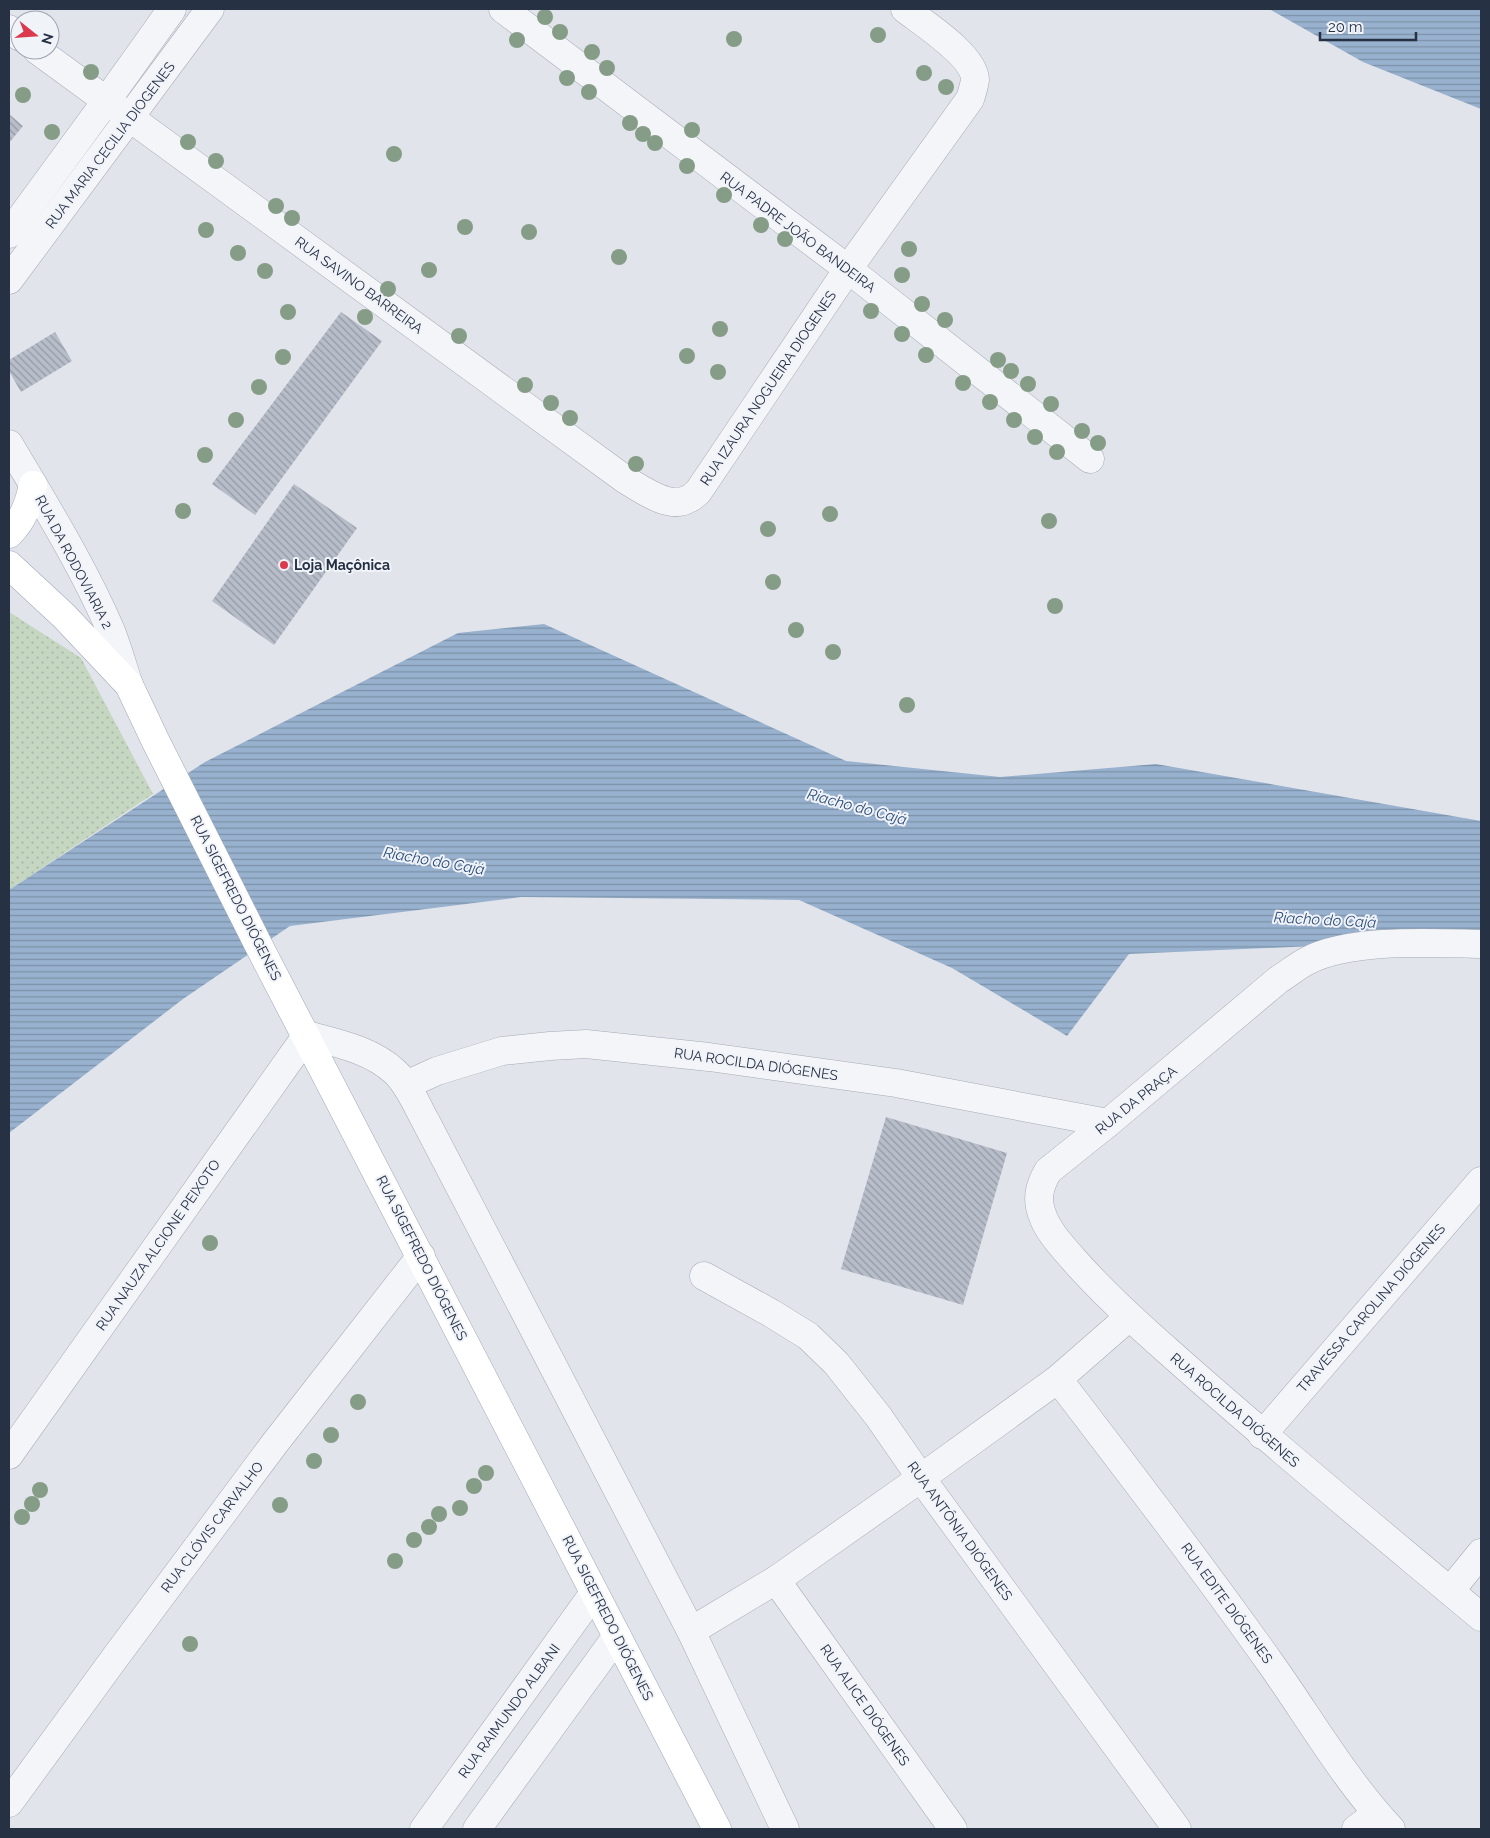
<svg xmlns="http://www.w3.org/2000/svg" width="1490" height="1838" viewBox="0 0 1490 1838" font-family="Raleway,sans-serif">
  <defs>
    <pattern id="park-dots" width="8" height="8" patternUnits="userSpaceOnUse" patternTransform="scale(1.25)"><rect width="8" height="8" fill="#c5d6c1"/><path d="M2 2h.1M6 6h.1" fill="none" stroke="#a9b8a7" stroke-width="1.8" stroke-linecap="round"/></pattern>
    <pattern id="water-rules" width="6" height="5" patternUnits="userSpaceOnUse" patternTransform="scale(1.25)"><rect width="6" height="5" fill="#98b1ce"/><path d="M0 2.5h6" fill="none" stroke="#7c91a9"/></pattern>
    <pattern id="building-back-hatch" width="6" height="6" patternUnits="userSpaceOnUse" patternTransform="scale(1.25)"><rect width="6" height="6" fill="#b7bdc9"/><path d="M-1 5l2 2M0 0l6 6M5-1l2 2" fill="none" stroke="#959aa5"/></pattern>
  </defs>
  <rect width="100%" height="100%" fill="#e1e4eb"/>
  <path fill="url(#park-dots)" d="M9 612 81 658 153 794 9 890Z"/>
  <g fill="url(#water-rules)">
    <path d="M1269 9H1481V109L1363 62Z"/>
    <path d="M544 624 846 761 1000 777 1156 764 1481 821V935L1314 946 1129 954 1067 1036 952 968 799 900 521 897 290 926 183 999 9 1133V890L205 762 458 633Z"/>
  </g>
  <g fill="url(#building-back-hatch)">
    <path d="M9 114 23 126 9 143Z"/>
    <path d="M341 312 382 341 255 515 212 484Z"/>
    <path d="M55 332 72 361 21 392 9 371V360Z"/>
    <path d="M294 484 357 528 274 645 212 601Z"/>
    <path d="M886 1117 1007 1153 963 1305 841 1269Z"/>
  </g>
  <g fill="none" stroke-linecap="round" stroke-linejoin="round">
    <g stroke="#a5abb6" stroke-width="29">
      <g id="minor">
        <path d="M503 9 848 269 1090 459"/>
        <path d="M9 29 20 37"/>
        <path d="M37 50 626 480C641 489 670 510 688 499 692 498 695 494 698 492L848 269 970 99C972 93 974 86 975 80 975 56 923 23 905 9"/>
        <path d="M9 234 107 100 172 9"/>
        <path d="M9 280 210 9"/>
        <path d="M9 444C45 505 83 566 111 631 118 649 123 667 129 685"/>
        <path d="M1481 944C1433 943 1350 938 1307 961 1297 966 1288 974 1278 980L1108 1123 1048 1171C1040 1185 1036 1198 1042 1214 1048 1232 1062 1246 1074 1260 1103 1293 1136 1323 1169 1352 1271 1443 1376 1529 1481 1617"/>
        <path d="M406 1085 437 1071 502 1051 550 1046 586 1044 709 1057 896 1083 1108 1123"/>
        <path d="M704 1276 771 1313 808 1336 836 1363 878 1416 921 1478 1177 1829"/>
        <path d="M1058 1379C1130 1473 1202 1567 1271 1664 1310 1719 1345 1780 1391 1829"/>
        <path d="M1262 1435 1481 1181"/>
        <path d="M9 1455 307 1035C337 1043 372 1050 395 1072 409 1085 417 1106 426 1122L691 1631 785 1829"/>
        <path d="M776 1580 953 1829"/>
        <path d="M1450 1591 1481 1553"/>
        <path d="M691 1631 776 1580 921 1478 1058 1379 1129 1317"/>
        <path d="M9 1803 114 1659 275 1443 421 1256"/>
        <path d="M424 1829 594 1593"/>
        <path d="M477 1829 617 1636"/>
        <path d="M1356 1829 1376 1814"/>
      </g>
    </g>
    <g stroke="#9fa8b8" stroke-width="29">
      <g id="major">
        <path d="M9 534C23 520 29 504 33 485"/>
        <path d="M9 565 64 616 129 685 156 742 261 950 717 1829"/>
      </g>
    </g>
    <use href="#minor" stroke="#f4f5f9" stroke-width="28"/>
    <use href="#major" stroke="#fff" stroke-width="28"/>
  </g>
  <g fill="#859c86">
    <circle cx="545" cy="17" r="8"/>
    <circle cx="560" cy="32" r="8"/>
    <circle cx="878" cy="35" r="8"/>
    <circle cx="734" cy="39" r="8"/>
    <circle cx="517" cy="40" r="8"/>
    <circle cx="592" cy="52" r="8"/>
    <circle cx="607" cy="68" r="8"/>
    <circle cx="91" cy="72" r="8"/>
    <circle cx="924" cy="73" r="8"/>
    <circle cx="567" cy="78" r="8"/>
    <circle cx="946" cy="87" r="8"/>
    <circle cx="589" cy="92" r="8"/>
    <circle cx="23" cy="95" r="8"/>
    <circle cx="630" cy="123" r="8"/>
    <circle cx="692" cy="130" r="8"/>
    <circle cx="52" cy="132" r="8"/>
    <circle cx="643" cy="134" r="8"/>
    <circle cx="188" cy="142" r="8"/>
    <circle cx="655" cy="143" r="8"/>
    <circle cx="394" cy="154" r="8"/>
    <circle cx="216" cy="161" r="8"/>
    <circle cx="687" cy="166" r="8"/>
    <circle cx="724" cy="195" r="8"/>
    <circle cx="276" cy="206" r="8"/>
    <circle cx="292" cy="218" r="8"/>
    <circle cx="761" cy="225" r="8"/>
    <circle cx="465" cy="227" r="8"/>
    <circle cx="206" cy="230" r="8"/>
    <circle cx="529" cy="232" r="8"/>
    <circle cx="785" cy="239" r="8"/>
    <circle cx="909" cy="249" r="8"/>
    <circle cx="238" cy="253" r="8"/>
    <circle cx="619" cy="257" r="8"/>
    <circle cx="429" cy="270" r="8"/>
    <circle cx="265" cy="271" r="8"/>
    <circle cx="902" cy="275" r="8"/>
    <circle cx="388" cy="289" r="8"/>
    <circle cx="922" cy="304" r="8"/>
    <circle cx="871" cy="311" r="8"/>
    <circle cx="288" cy="312" r="8"/>
    <circle cx="365" cy="317" r="8"/>
    <circle cx="945" cy="320" r="8"/>
    <circle cx="720" cy="329" r="8"/>
    <circle cx="902" cy="334" r="8"/>
    <circle cx="459" cy="336" r="8"/>
    <circle cx="926" cy="355" r="8"/>
    <circle cx="687" cy="356" r="8"/>
    <circle cx="283" cy="357" r="8"/>
    <circle cx="998" cy="360" r="8"/>
    <circle cx="1011" cy="371" r="8"/>
    <circle cx="718" cy="372" r="8"/>
    <circle cx="963" cy="383" r="8"/>
    <circle cx="1028" cy="384" r="8"/>
    <circle cx="525" cy="385" r="8"/>
    <circle cx="259" cy="387" r="8"/>
    <circle cx="990" cy="402" r="8"/>
    <circle cx="551" cy="403" r="8"/>
    <circle cx="1051" cy="404" r="8"/>
    <circle cx="570" cy="418" r="8"/>
    <circle cx="236" cy="420" r="8"/>
    <circle cx="1014" cy="420" r="8"/>
    <circle cx="1082" cy="431" r="8"/>
    <circle cx="1035" cy="437" r="8"/>
    <circle cx="1098" cy="443" r="8"/>
    <circle cx="1057" cy="452" r="8"/>
    <circle cx="205" cy="455" r="8"/>
    <circle cx="636" cy="464" r="8"/>
    <circle cx="183" cy="511" r="8"/>
    <circle cx="830" cy="514" r="8"/>
    <circle cx="1049" cy="521" r="8"/>
    <circle cx="768" cy="529" r="8"/>
    <circle cx="773" cy="582" r="8"/>
    <circle cx="1055" cy="606" r="8"/>
    <circle cx="796" cy="630" r="8"/>
    <circle cx="833" cy="652" r="8"/>
    <circle cx="907" cy="705" r="8"/>
    <circle cx="210" cy="1243" r="8"/>
    <circle cx="358" cy="1402" r="8"/>
    <circle cx="331" cy="1435" r="8"/>
    <circle cx="314" cy="1461" r="8"/>
    <circle cx="486" cy="1473" r="8"/>
    <circle cx="474" cy="1486" r="8"/>
    <circle cx="40" cy="1490" r="8"/>
    <circle cx="32" cy="1504" r="8"/>
    <circle cx="280" cy="1505" r="8"/>
    <circle cx="460" cy="1508" r="8"/>
    <circle cx="439" cy="1514" r="8"/>
    <circle cx="22" cy="1517" r="8"/>
    <circle cx="429" cy="1527" r="8"/>
    <circle cx="414" cy="1540" r="8"/>
    <circle cx="395" cy="1561" r="8"/>
    <circle cx="190" cy="1644" r="8"/>
  </g>
  <circle fill="#db3a4e" stroke="#f0f3f8" stroke-width="2" cx="284" cy="565" r="5"/>
  <g text-anchor="middle" stroke-width="4" stroke-linejoin="round" paint-order="stroke">
    <g font-size="14" fill="#273144" stroke="#f0f3f8">
      <text transform="translate(110 145) rotate(-53)" y="5">RUA MARIA CECILIA DIOGENES</text>
      <text transform="translate(798 232) rotate(37)" y="5">RUA PADRE JOÃO BANDEIRA</text>
      <text transform="translate(359 285) rotate(36)" y="5">RUA SAVINO BARREIRA</text>
      <text transform="translate(768 388) rotate(-56)" y="5">RUA IZAURA NOGUEIRA DIOGENES</text>
      <text transform="translate(74 562) rotate(62)" y="5">RUA DA RODOVIARIA 2</text>
      <text transform="translate(236 898) rotate(63)" y="5">RUA SIGEFREDO DIÓGENES</text>
      <text transform="translate(756 1064) rotate(8)" y="5">RUA ROCILDA DIÓGENES</text>
      <text transform="translate(1136 1100) rotate(-39)" y="5">RUA DA PRAÇA</text>
      <text transform="translate(158 1245) rotate(-55)" y="5">RUA NAUZA ALCIONE PEIXOTO</text>
      <text transform="translate(422 1258) rotate(63)" y="5">RUA SIGEFREDO DIÓGENES</text>
      <text transform="translate(1371 1308) rotate(-49)" y="5">TRAVESSA CAROLINA DIÓGENES</text>
      <text transform="translate(1235 1410) rotate(41)" y="5">RUA ROCILDA DIÓGENES</text>
      <text transform="translate(212 1527) rotate(-53)" y="5">RUA CLÓVIS CARVALHO</text>
      <text transform="translate(960 1531) rotate(54)" y="5">RUA ANTÔNIA DIÓGENES</text>
      <text transform="translate(1227 1603) rotate(54)" y="5">RUA EDITE DIÓGENES</text>
      <text transform="translate(608 1618) rotate(63)" y="5">RUA SIGEFREDO DIÓGENES</text>
      <text transform="translate(865 1705) rotate(55)" y="5">RUA ALICE DIÓGENES</text>
      <text transform="translate(509 1711) rotate(-54)" y="5">RUA RAIMUNDO ALBANI</text>
    </g>
    <g font-size="14" font-weight="bold" fill="#273144" stroke="#f0f3f8" text-anchor="start">
      <text x="294" y="570">Loja Maçônica</text>
    </g>
    <g font-size="15" font-style="italic" fill="#2d4e7c" stroke="#f0f3f8">
      <text transform="translate(857 807) rotate(15)" y="5">Riacho do Cajá</text>
      <text transform="translate(434 861) rotate(10)" y="5">Riacho do Cajá</text>
      <text transform="translate(1325 920) rotate(3)" y="5">Riacho do Cajá</text>
    </g>
  </g>
  <rect width="1490" height="1838" fill="none" stroke="#273144" stroke-width="20"/>
  <g transform="translate(35 35) rotate(107)"><circle r="24" fill="#f0f3f8" stroke="#a0a5b0"/>
  <path d="M0-4L9 19L0 12L-9 19Z" fill="#db3a4e"/>
  <text y="-8" font-size="14" font-weight="bold" text-anchor="middle" fill="#273144">N</text>
  </g>
  <path d="M1320 32v8h96v-8" fill="none" stroke="#273144" stroke-width="2.5"/>
  <text x="1328" y="32" font-size="15" fill="#273144" stroke="#f0f3f8" stroke-width="4" paint-order="stroke">20 m</text>
</svg>
